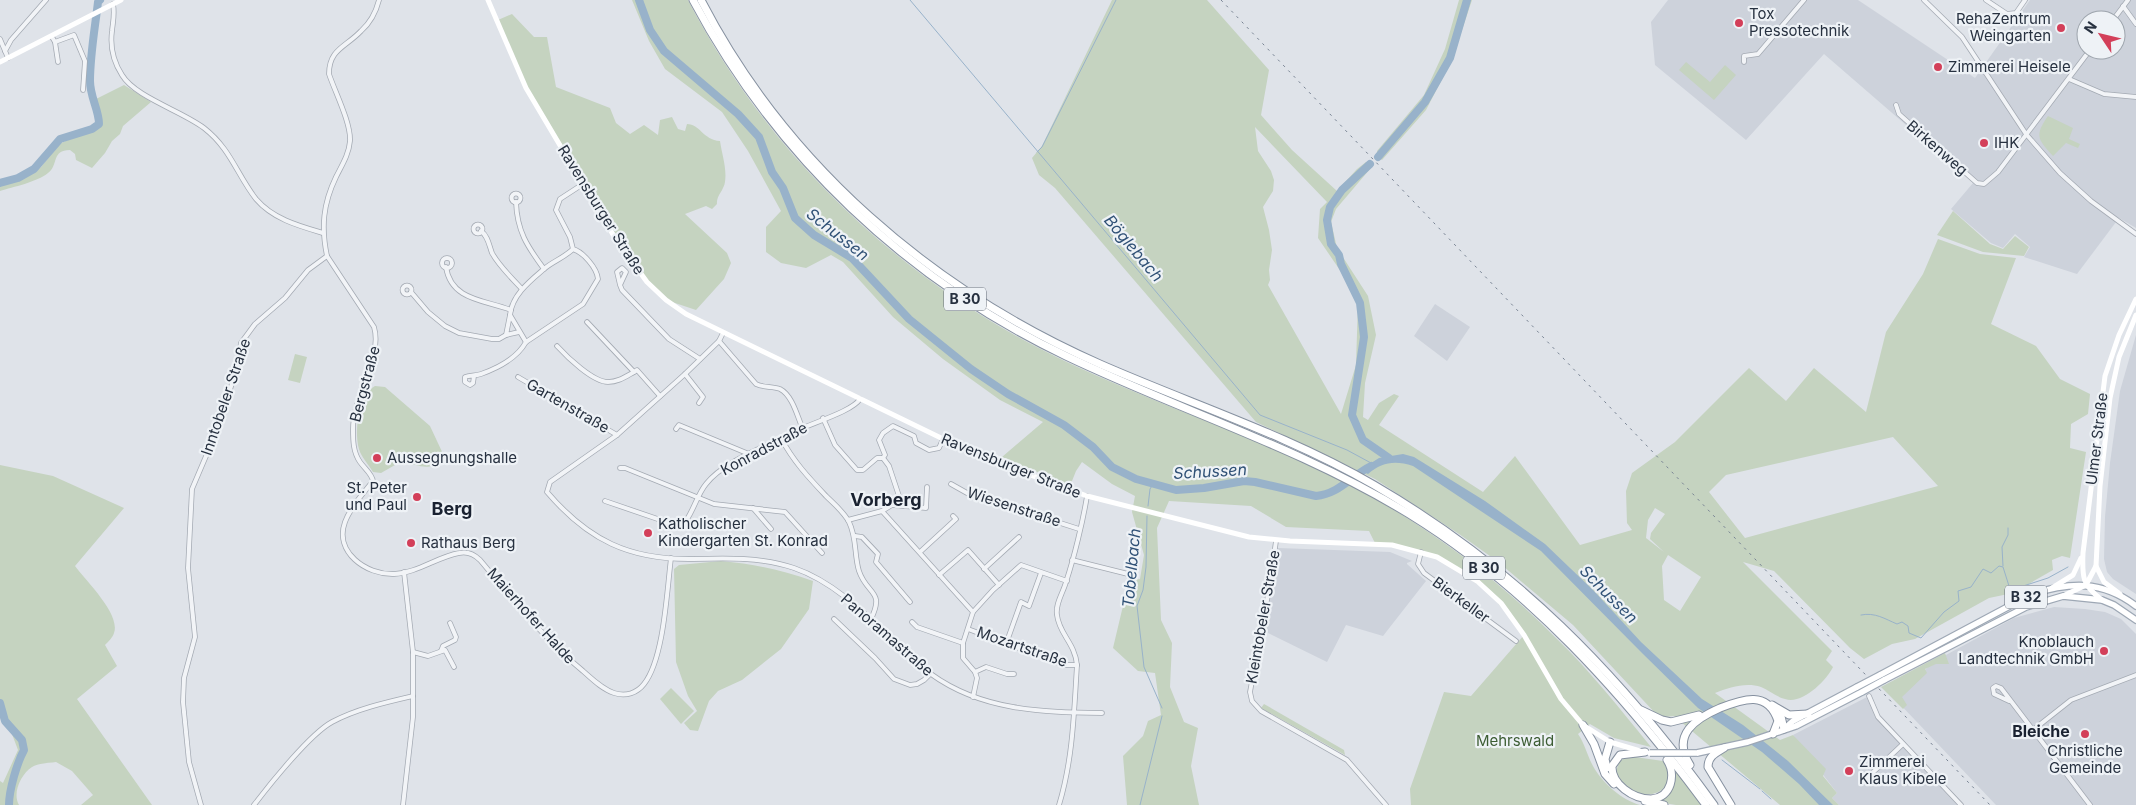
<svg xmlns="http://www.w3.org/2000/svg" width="2136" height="805" viewBox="0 0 2136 805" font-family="Inter,sans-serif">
  <rect width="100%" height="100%" fill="#dfe3e9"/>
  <g fill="#cdd2db" fill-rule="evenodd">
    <path d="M1668 0H1858L1975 78 2030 0H2136V228L2119 218 2077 274 2024 257 2030 247 2015 234 2003 248 1991 243 1951 209 1973 183 1824 54 1746 140 1655 65 1651 22ZM2086 20H2116V50H2086Z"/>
    <path d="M1435 304 1470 327 1447 361 1414 336Z"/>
    <path d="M2136 335V594L2113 579 2107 572 2104 559 2105 517 2110 463 2120 391Z"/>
    <path d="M1278 548 1390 552 1412 561 1407 563V564L1426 581 1383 636 1346 625 1327 662 1262 630 1274 555Z"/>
    <path d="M2054 607 2085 609 2105 612 2121 619 2136 634V805H1996L1895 699 1933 662 2014 618Z"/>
    <path d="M1869 696 1878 717 1961 805H1839L1832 798 1837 793 1793 735Z"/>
  </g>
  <g fill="#c5d3c0" fill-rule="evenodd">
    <path d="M632 0H688C771 160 908 288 1071 364 1167 409 1269 441 1363 492 1434 531 1500 581 1557 639 1591 672 1621 710 1651 747L1614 738 1590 724 1578 734C1585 744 1587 755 1593 766 1602 783 1622 800 1640 805H1411L1410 789 1444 692 1471 696 1524 635 1488 591 1437 557 1375 543 1369 531 1286 527 1251 506 1169 501 1157 528 1161 620 1172 643 1170 687 1184 722 1198 728 1191 766 1199 805H1127L1123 756 1143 736 1148 721 1161 715 1155 673 1138 671 1113 648 1122 610 1132 580 1140 579 1144 555 1132 512 1135 496 1112 484 1082 462 1076 471 1070 486 1002 457 1043 422 1000 400 943 359 893 317 843 262 831 255 806 268 781 263 766 252V227L781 211 748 151 722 112 665 69 649 41Z"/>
    <path d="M1112 0H1207L1269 70 1261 115 1292 150 1337 191 1357 169 1366 162 1370 169 1336 209 1331 222 1337 248 1368 296 1376 335 1365 383 1363 417 1368 420 1379 403 1394 394 1399 396 1379 425 1483 492 1515 456 1580 545 1632 530 1627 523 1626 491 1632 473 1675 442 1749 368 1786 401 1814 368 1866 412 1886 332 1923 274 1938 239 1980 254 2016 258 1991 324 2036 346 2060 379 2090 394 2088 414 2071 424 2070 448 2086 452 2070 558 2062 556 2052 560 2053 570 2013 593 1989 598 1915 639 1892 644 1864 659 1850 648 1774 571 1743 562 1832 651 1826 660 1833 667C1826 681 1802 705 1785 699 1776 697 1769 690 1761 687 1745 682 1729 688 1715 693L1780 740 1793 735 1826 769 1823 776 1837 793 1832 798 1839 805H1780L1674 716 1664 717 1656 714 1573 625 1497 561 1459 534 1375 479 1256 422 1055 188 1039 175 1032 158 1042 146ZM1255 127 1327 202 1320 209 1318 238 1350 285 1358 302 1356 365 1341 414 1268 285 1270 280 1269 270 1272 250 1269 230 1263 207 1273 191 1274 180 1271 171 1258 151ZM1893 437 1938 486 1745 538 1709 492 1726 475ZM1655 508 1665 514 1651 533 1650 539 1664 552 1646 538 1648 520ZM1668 555 1701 577 1680 611 1664 600 1662 566Z"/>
    <path d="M1459 0H1472L1452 60 1426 110 1382 160 1378 157 1377 151 1424 95 1445 49Z"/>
    <path d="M512 14 534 37H547L556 87 610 108 616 123 630 134 644 125 658 135 660 120 672 117 678 129 685 131 687 124C700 124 703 140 720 141 722 155 727 168 725 182 724 190 716 196 717 204L712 209 706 206 685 214 727 253 731 263 724 279 696 310 666 300 639 272 526 88 498 20Z"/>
    <path d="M1686 62 1710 82 1725 65 1736 75 1714 100 1679 70Z"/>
    <path d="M124 85 151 102 123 126 120 134 112 141 105 153 92 168 76 160 75 154 70 150C51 150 59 165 48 173 37 182 13 187 0 191V185L30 175 41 167 59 144 101 125V115L96 99Z"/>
    <path d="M2048 116 2073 128 2069 139 2080 144 2078 148 2066 143 2053 156C2038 139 2034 136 2048 116Z"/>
    <path d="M1953 211 1990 244 2003 249 2015 236 2029 247 2024 256 1983 252 1937 235Z"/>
    <path d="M295 354 307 357 300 383 288 380Z"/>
    <path d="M375 386 385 387 430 426 444 456C431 473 421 466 402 461L381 473 373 472C369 465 363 459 360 452 353 435 358 395 375 386Z"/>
    <path d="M0 465 53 476 124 508 75 566C85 580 121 614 114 633 113 637 108 642 105 645L117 666 77 699 152 805H81L93 795 72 771 56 762C49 763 38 763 32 767 21 774 12 793 19 805H0V781L3 783 18 750 0 702Z"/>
    <path d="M721 561C755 564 781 570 813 581L809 609 781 649 742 680 718 691 709 701 698 731 690 730 684 723 697 711 688 696 676 662 674 569 679 565Z"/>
    <path d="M1945 653 1949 664H1936L1925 669 1927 673 1902 697 1907 705 1903 709 1881 687Z"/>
    <path d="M671 688 694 711 681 724 660 699Z"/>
    <path d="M1264 704 1344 750 1345 755 1261 708Z"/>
    <path d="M1628 756 1663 761 1669 769 1667 786C1648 803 1628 792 1615 773L1620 761Z"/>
    <path d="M1676 770 1702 805H1676L1652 801 1672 787Z"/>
  </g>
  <path fill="#98b2ca" d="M1403 454 1414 457 1485 501 1545 544 1594 591 1641 642 1702 699 1743 725 1788 761 1833 805H1819L1799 784 1762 752 1698 708 1642 653 1541 551 1413 466C1395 460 1382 462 1368 474L1360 470 1379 458Z"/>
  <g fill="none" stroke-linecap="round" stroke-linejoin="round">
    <g stroke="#98b2ca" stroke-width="1">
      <path d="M910 0 1260 415 1347 450 1371 463"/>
      <path d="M1037 152 1042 147 1116 0"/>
      <path d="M1148 506 1150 489 1153 484"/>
      <path d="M1147 516 1146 567 1143 590 1137 606 1144 667 1162 708"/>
      <path d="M2003 566 2002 547 2008 535V528"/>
      <path d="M1861 615C1875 612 1885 619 1897 624L1902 622 1908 626 1909 633 1921 638 1944 612 1959 601 1958 591 1971 587 1983 569 1991 573 1999 566 2003 567 2009 586 2014 589 2048 578 2068 567"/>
      <path d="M1722 760 1760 789"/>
      <path d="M1762 791 1771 799"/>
      <path d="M1140 805 1162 716"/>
    </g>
    <g stroke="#98b2ca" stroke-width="8">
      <path d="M639 0 650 30 664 51 738 114 759 137 772 172 783 188 795 218 814 235 852 258 909 319 971 369 1008 394 1064 425 1093 447 1112 467 1136 479 1176 490 1204 488 1244 481 1255 482 1316 496C1339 494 1351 476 1371 466"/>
      <path d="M1378 157 1425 102 1450 58 1467 0"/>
      <path d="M1370 164 1342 190 1330 207 1327 220 1331 244 1339 255 1341 264 1360 303 1364 337 1352 415 1363 440 1389 458"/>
      <path d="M0 183 18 178 34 169 60 139 92 129 99 124C99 110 90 97 90 81 90 55 95 28 98 2L100 0"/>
      <path d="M0 703 5 721 22 740 24 750C17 763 9 790 9 805"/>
    </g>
    <g stroke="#a4aab3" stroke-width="5.5">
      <g id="street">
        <path d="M379 0C376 12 370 23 361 31 346 47 329 49 329 74 335 92 351 123 350 141 349 154 342 165 336 177 323 204 321 227 327 256L374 327C383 357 353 395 353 429 353 440 353 452 360 462 365 469 372 474 373 481 363 494 351 506 345 522 334 552 366 575 394 574 417 573 437 557 459 553 468 551 474 554 480 560 512 598 544 639 583 671 592 679 602 689 614 693 626 697 637 693 644 684 664 659 667 590 671 558"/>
        <path d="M1924 0 1962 37 2026 134 2060 173 2091 201 2136 234"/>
        <path d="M1986 0 2007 14 2016 13 2025 0"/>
        <path d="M113 4C115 14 113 21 112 31 110 46 113 61 122 75 135 97 182 111 204 128 231 149 237 175 256 199 273 219 299 226 323 233"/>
        <path d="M2123 6 2136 24"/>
        <path d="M2113 20 2128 0"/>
        <path d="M52 37 55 42 74 35 85 61 83 90"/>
        <path d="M0 39 8 58"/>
        <path d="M55 42 58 62"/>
        <path d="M5 51 11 40 46 0"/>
        <path d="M1744 62V56L1758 54 1804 0"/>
        <path d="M2069 79 2104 94 2136 97"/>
        <path d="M1896 105 1899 114 1977 183 1984 184 1998 172 2090 50"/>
        <circle cx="516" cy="198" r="4.5"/>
        <path d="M516 202C517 231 527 246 544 269"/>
        <circle cx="478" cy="229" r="4.5"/>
        <path d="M481 231C488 236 489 245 492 253 499 266 511 277 521 288"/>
        <path d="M573 249C564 258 553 261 544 269 530 281 512 295 510 315L526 342 583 304 598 279C597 268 583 252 573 249L570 237 556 210 560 199 583 184"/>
        <circle cx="447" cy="263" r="5"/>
        <path d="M446 267C451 301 486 300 511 310"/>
        <path d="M620 285 617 272 622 268 626 272 620 285 622 290 669 339 700 359"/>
        <circle cx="407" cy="290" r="4.5"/>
        <path d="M411 292 428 312 445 326 459 333 492 339H499L506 335"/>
        <path d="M510 315 506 335 519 332"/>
        <path d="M587 322 634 372 637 370 660 396"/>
        <path d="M723 333 719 341 685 374 617 435 550 482 547 492C588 540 629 560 693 559 727 558 761 557 794 568 835 582 869 617 900 646 910 656 920 666 931 674 982 711 1042 712 1102 713"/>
        <path d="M719 341 756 384C764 388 772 386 780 389 792 395 797 415 802 427"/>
        <path d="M557 346C567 357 593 382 608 382 618 382 625 377 634 372"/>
        <path d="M685 374 703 397 699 403"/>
        <path d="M474 376 473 383 470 385 465 382V377C470 375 475 376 481 374 498 368 517 358 526 342"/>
        <path d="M518 377 617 435"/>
        <path d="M823 418 835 445 857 470H863L877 458H883"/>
        <path d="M676 429 679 425 749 454"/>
        <path d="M781 438C793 461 809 478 826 496 834 504 844 512 849 522 857 538 854 555 859 571 867 595 885 590 871 619"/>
        <path d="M620 468H625L714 504 785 512 822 553"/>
        <path d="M951 484 967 493 1079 529"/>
        <path d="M605 501 681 527C692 517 696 496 706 484 724 461 765 447 792 433 808 424 852 412 860 399"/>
        <path d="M892 505 926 508 927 487"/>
        <path d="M753 508 771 529"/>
        <path d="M882 511 892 505 899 496 889 466 883 458 885 455 879 440 883 433 893 426 914 436 916 443 929 450 939 448 943 439"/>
        <path d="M848 520 882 511 973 612"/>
        <path d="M855 536 862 537 878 554 876 562 910 602"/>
        <path d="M1276 541 1270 584 1250 692 1252 701 1261 711 1347 760 1386 805"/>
        <path d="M920 552 956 519 953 516"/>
        <path d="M1421 552 1418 564 1424 573 1516 641"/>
        <path d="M1072 560 1128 574"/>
        <path d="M984 569 1019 537"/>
        <path d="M939 575 968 550 999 585"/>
        <path d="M834 619 875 658 894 679 910 685 917 684 924 680 930 674"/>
        <path d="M912 622 917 627 963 643"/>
        <path d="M968 629 1064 665H1077"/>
        <path d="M1006 644 1021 602 1029 606 1041 573"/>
        <path d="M441 651 443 646 455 640 456 637 450 623"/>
        <path d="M413 652 428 656 445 650 454 667"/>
        <path d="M975 672 986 667 1007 674H1014"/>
        <path d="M1869 696 1878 717 1961 805"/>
        <path d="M973 697 977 678 975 672 963 658V643L973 612 993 590 1021 565 1067 581"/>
        <path d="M2009 701 1994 694 1993 688 1996 686 2001 688 2033 730"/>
        <path d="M1868 777 1903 744"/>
        <path d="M201 805 189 762 183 702 184 678 195 637 188 568 192 489 218 428 234 377 241 343 255 324 285 298 308 270 327 256"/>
        <path d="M254 805C270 784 310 734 332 722 356 709 387 702 413 696"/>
        <path d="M403 805 413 717V652L404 572"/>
        <path d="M1059 805C1073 759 1074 712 1077 665 1075 643 1059 634 1057 615 1055 604 1063 593 1066 582 1074 558 1083 521 1087 496"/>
        <path d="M2090 805 2033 730 2071 700 2136 675"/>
      </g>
    </g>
    <g stroke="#9ea8b5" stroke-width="8">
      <g id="primary">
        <path d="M1880 675 2032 594C2070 582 2102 580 2136 606"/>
        <path d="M1884 680 2026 607 2063 596 2102 600 2114 605 2136 620"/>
        <path d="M1785 728 1793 721 1857 687"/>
        <path d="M1697 753 1748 742 1796 726 1862 692"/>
      </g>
    </g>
    <g stroke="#8691a0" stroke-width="9">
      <g id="highway">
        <path d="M693 0C776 156 907 280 1066 356 1181 411 1299 447 1409 514 1529 588 1623 693 1706 805"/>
        <path d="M701 0C786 165 932 290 1100 364 1191 404 1288 435 1374 485 1515 567 1619 673 1714 805"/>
        <path d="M1772 705 1789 715 1808 714"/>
        <path d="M1641 710 1662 720 1671 722 1699 715"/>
        <path d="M1780 712 1784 729"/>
        <path d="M1583 725 1594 744 1605 774 1614 784"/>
        <path d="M1724 748C1716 753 1708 756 1708 767L1731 805"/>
        <path d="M1645 752 1620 755 1612 766C1611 784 1633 799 1651 799 1672 798 1676 774 1667 760"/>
        <path d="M1690 765C1671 735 1695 719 1720 708 1743 699 1768 690 1778 721L1773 734"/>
        <path d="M1607 768 1605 759 1610 742"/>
        <path d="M1645 801 1664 805"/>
      </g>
    </g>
    <use href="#street" stroke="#f2f4f7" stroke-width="4"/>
    <g stroke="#fff" stroke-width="5">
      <path d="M488 0 526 88 615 238 647 282 666 300 686 314 974 454 1087 496 1249 537 1290 541 1392 545 1437 557 1477 581 1501 603 1524 635 1561 699 1583 725 1610 742 1640 751"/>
      <path d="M0 62 121 0"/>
      <path d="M2096 566 2104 582 2120 594"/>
      <path d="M2052 588 2073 575 2081 558"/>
      <path d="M2063 596 2086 585 2096 566 2100 486 2110 398 2119 357 2136 315"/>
      <path d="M2102 600C2082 585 2082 577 2083 553L2105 376 2119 335 2136 299"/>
    </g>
    <use href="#primary" stroke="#fff" stroke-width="5.5"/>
    <use href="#highway" stroke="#fff" stroke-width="7"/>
    <path stroke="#788393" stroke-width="1" stroke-dasharray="2.5 5" stroke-linecap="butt" d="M1221 0 1990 805"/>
    <g stroke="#9ea8b5" stroke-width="8" stroke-linecap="butt">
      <g id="primary-bridge">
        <path d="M1857 687 1880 675"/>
        <path d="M1862 692 1884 680"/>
        <path d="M1650 753H1697"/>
      </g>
    </g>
    <use href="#primary-bridge" stroke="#fff" stroke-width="5.5"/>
  </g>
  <g fill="#d33f59" stroke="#eef2f6" stroke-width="2">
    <circle cx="1739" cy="23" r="5"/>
    <circle cx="2061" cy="28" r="5"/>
    <circle cx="1938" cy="67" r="5"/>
    <circle cx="1984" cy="143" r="5"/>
    <circle cx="377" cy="458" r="5"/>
    <circle cx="417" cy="497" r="5"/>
    <circle cx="648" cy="533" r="5"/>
    <circle cx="411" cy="543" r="5"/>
    <circle cx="2104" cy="651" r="5"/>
    <circle cx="2085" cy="734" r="5"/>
    <circle cx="1849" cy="771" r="5"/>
  </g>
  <g text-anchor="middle" stroke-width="4.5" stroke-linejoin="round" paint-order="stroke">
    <g fill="#eef2f6" stroke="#636b77" stroke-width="1">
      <rect x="944" y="287.5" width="42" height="23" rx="4"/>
      <rect x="1463" y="556.5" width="42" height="23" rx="4"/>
      <rect x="2005" y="585.5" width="42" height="23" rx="4"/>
    </g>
    <g font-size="14" font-weight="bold" fill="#273140">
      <text x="965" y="304">B 30</text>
      <text x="1484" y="573">B 30</text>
      <text x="2026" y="602">B 32</text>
    </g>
    <g font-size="15" fill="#273140" stroke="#eef2f6" text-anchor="start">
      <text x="1749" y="19">Tox<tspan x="1749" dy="17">Pressotechnik</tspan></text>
      <text x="2051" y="24" text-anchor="end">RehaZentrum<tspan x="2051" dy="17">Weingarten</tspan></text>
      <text x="1948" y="72">Zimmerei Heisele</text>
      <text x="1994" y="148">IHK</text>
      <text x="387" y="463">Aussegnungshalle</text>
      <text x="407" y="493" text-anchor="end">St. Peter<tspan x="407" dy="17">und Paul</tspan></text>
      <text x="658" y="529">Katholischer<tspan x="658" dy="17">Kindergarten St. Konrad</tspan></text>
      <text x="421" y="548">Rathaus Berg</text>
      <text x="2094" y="647" text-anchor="end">Knoblauch<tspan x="2094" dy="17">Landtechnik GmbH</tspan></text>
      <text x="2085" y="756" text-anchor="middle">Christliche<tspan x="2085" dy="17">Gemeinde</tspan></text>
      <text x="1859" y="767">Zimmerei<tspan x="1859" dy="17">Klaus Kibele</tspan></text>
    </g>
    <g font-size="15" fill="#273140" stroke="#eef2f6">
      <text transform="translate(1937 148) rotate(41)" y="5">Birkenweg</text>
      <text transform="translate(601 210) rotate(58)" y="5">Ravensburger Straße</text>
      <text transform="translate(365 384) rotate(-75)" y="5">Bergstraße</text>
      <text transform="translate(226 397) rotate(-71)" y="5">Inntobeler Straße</text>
      <text transform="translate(568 406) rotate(30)" y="5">Gartenstraße</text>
      <text transform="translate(2097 439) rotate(-83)" y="5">Ulmer Straße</text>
      <text transform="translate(764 449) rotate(-28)" y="5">Konradstraße</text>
      <text transform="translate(1011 466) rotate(22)" y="5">Ravensburger Straße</text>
      <text transform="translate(1014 507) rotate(18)" y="5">Wiesenstraße</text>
      <text transform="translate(1461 600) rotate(36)" y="5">Bierkeller</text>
      <text transform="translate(531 616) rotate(48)" y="5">Maierhofer Halde</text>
      <text transform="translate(1263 617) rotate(-80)" y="5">Kleintobeler Straße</text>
      <text transform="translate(887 635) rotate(41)" y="5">Panoramastraße</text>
      <text transform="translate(1022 647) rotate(19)" y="5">Mozartstraße</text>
    </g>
    <g font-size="15" fill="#3d5d34" stroke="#eef2f6">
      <text x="1515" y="746">Mehrswald</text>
    </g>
    <g font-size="16" font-style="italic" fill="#305176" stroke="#eef2f6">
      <text transform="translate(838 234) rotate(38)" y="6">Schussen</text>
      <text transform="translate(1134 248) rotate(50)" y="6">Böglebach</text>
      <text transform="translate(1210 471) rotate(-3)" y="6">Schussen</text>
      <text transform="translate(1131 568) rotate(-85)" y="6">Tobelbach</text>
      <text transform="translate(1609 594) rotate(45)" y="6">Schussen</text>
    </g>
    <g font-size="16" font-weight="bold" fill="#1a2231" stroke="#eef2f6">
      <text x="2041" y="737">Bleiche</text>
    </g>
    <g font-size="18" font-weight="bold" fill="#1a2231" stroke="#eef2f6">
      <text x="886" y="506">Vorberg</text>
      <text x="452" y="515">Berg</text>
    </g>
  </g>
  <g transform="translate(2101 35) rotate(305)"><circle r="24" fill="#eef2f6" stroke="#9ea5ad"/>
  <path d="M0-4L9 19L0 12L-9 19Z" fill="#d33f59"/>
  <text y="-8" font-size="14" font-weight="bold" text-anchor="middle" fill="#273140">N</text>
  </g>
</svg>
